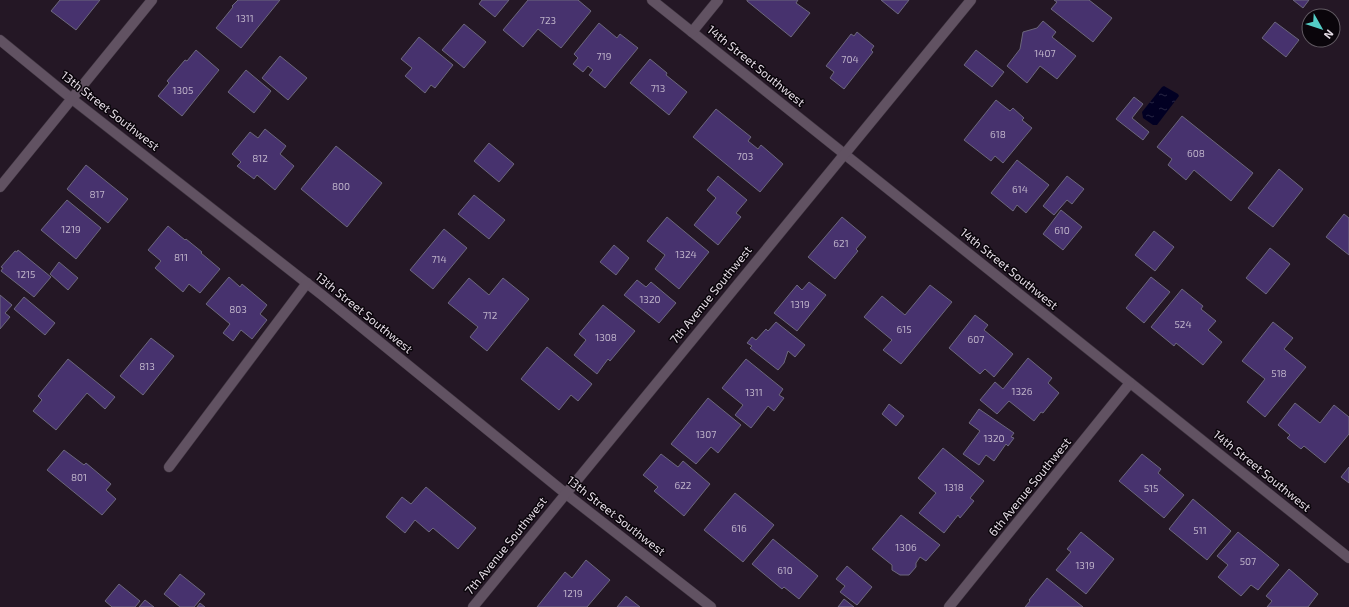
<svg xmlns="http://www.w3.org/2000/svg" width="1349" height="607" font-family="'Exo 2',sans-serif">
  <defs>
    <pattern id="water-ripples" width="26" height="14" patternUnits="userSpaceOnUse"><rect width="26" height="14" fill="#020023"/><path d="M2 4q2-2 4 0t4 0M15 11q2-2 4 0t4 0" fill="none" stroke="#272543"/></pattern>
  </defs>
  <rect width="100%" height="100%" fill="#241725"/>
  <!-- water -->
  <polygon fill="url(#water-ripples)" points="1164,86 1178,94 1179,96 1157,125 1153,125 1143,118 1142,112 1162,87"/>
  <!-- building -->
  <g fill="#47326e" stroke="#6c677c">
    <polygon points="60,0 100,0 76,30 51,11"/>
    <polygon points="238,0 280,0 241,48 216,28 233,7 232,6"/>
    <polygon points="482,0 509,0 495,17 479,4"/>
    <polygon points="528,0 578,0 591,11 561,48 538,29 523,47 503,30"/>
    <polygon points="747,0 798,0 796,3 810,13 791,37 747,1"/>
    <polygon points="881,0 909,0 898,14"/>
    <polygon points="1054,0 1089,0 1112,18 1093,42 1051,9 1057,2"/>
    <polygon points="1293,0 1309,0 1303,8"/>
    <polygon points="1043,21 1056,32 1052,37 1076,56 1057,79 1040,66 1027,83 1007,66 1020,49 1023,32 1037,28"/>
    <polygon points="1275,22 1299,40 1286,57 1262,38"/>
    <polygon points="599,23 617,38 620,34 638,48 605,88 589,75 593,70 588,66 583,72 573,64 578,58 574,54"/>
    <polygon points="464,24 486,42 464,68 442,50"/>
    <polygon points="857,32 874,46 871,50 873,52 844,89 830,78 834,72 826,66 851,34 854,36"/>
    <polygon points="419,37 453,65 435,88 431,85 425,93 405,76 412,68 401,59"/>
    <polygon points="196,50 219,70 182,116 158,96 169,83 167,81 185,60 187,61"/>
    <polygon points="976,50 1004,72 992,87 964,65"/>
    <polygon points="280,56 307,78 288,100 262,78"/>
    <polygon points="650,59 667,73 666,75 687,92 669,115 630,83"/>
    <polygon points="246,70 271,91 254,113 228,92"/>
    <polygon points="1134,97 1143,104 1132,118 1149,132 1143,140 1116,119"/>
    <polygon points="996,100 1010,111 1013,108 1024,118 1022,120 1032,128 1003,163 995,156 991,161 964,140"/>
    <polygon points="716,109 751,137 748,141 758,149 761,145 783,164 760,192 693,137"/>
    <polygon points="1182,116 1253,173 1231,201 1194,170 1186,180 1168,165 1172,159 1157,147"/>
    <polygon points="265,129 286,146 280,154 294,166 275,190 257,175 254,179 237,166 241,162 232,154 250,132 258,138"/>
    <polygon points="489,143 514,164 499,182 474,161"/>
    <polygon points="336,146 382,183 347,227 301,189"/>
    <polygon points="1017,160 1049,185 1026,213 1017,205 1013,211 991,193"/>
    <polygon points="86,165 128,199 108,223 67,189"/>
    <polygon points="1279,169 1303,189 1273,227 1248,208"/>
    <polygon points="718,176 747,200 736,213 741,217 718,245 694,225 716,198 707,190"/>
    <polygon points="1067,176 1084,189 1072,204 1067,200 1054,215 1043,206"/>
    <polygon points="474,195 505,220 489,239 458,214"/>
    <polygon points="67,200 101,228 76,259 41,230"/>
    <polygon points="1061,210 1082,227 1063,250 1043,234"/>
    <polygon points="1344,214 1349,218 1349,255 1326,237"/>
    <polygon points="667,217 709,252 679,289 655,269 665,255 647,241"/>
    <polygon points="842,217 866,237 856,249 858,251 835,279 808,257"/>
    <polygon points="168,226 185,240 186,239 202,252 201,253 220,269 200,293 189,284 183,292 155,268 161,261 148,250"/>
    <polygon points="444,229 467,248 433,289 410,270"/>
    <polygon points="1154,231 1174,247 1155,271 1135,255"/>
    <polygon points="614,245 629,258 616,275 600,262"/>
    <polygon points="1270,248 1290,264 1266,294 1246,278"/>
    <polygon points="18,250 51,277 34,297 1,271 3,268 1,267 15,251 17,252"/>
    <polygon points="59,262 78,278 68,290 50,274"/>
    <polygon points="229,277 240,287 242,284 267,305 260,314 267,320 252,339 241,330 233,341 223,333 230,324 206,304"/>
    <polygon points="1151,277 1170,292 1144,323 1126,308"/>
    <polygon points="469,278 489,295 503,278 529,299 487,351 470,337 478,327 448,303"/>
    <polygon points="637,280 646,287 651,282 676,303 659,323 624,295"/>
    <polygon points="809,282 826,295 797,331 774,313 797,285 802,290"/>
    <polygon points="930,285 952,302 901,364 883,350 892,340 864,317 882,296 905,315"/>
    <polygon points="1182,289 1203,306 1201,309 1216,321 1208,330 1222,342 1203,365 1176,343 1174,346 1151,327"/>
    <polygon points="0,295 12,305 5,313 10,317 0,329"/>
    <polygon points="24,297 55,323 45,335 14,309"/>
    <polygon points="603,305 635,331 610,361 608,359 597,374 574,355 586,340 579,334"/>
    <polygon points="975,315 988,325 984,330 1013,354 994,377 985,369 980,374 949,348"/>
    <polygon points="776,322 805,345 795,357 788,351 784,363 778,370 750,348 752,346 747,343 752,337 756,340 766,329 768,331"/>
    <polygon points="1273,322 1293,338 1284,349 1306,367 1265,417 1247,402 1265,379 1242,361"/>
    <polygon points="151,338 174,356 143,395 120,376"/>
    <polygon points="547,347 592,384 578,401 571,395 559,410 521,379"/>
    <polygon points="1028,358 1052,378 1048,383 1059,393 1043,413 1041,412 1034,421 1009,401 997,414 980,400 995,382 1003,389"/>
    <polygon points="68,359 115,397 105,409 87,393 56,430 33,411 42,400 38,396"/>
    <polygon points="746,359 783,389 779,395 784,398 774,411 768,406 751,428 735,415 743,405 722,388"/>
    <polygon points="708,398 741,425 718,453 711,447 696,464 671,444"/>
    <polygon points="1295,403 1320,423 1334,405 1349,417 1349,434 1325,463 1304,446 1301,449 1287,438 1290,435 1278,425"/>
    <polygon points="889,404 904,416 896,426 882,414"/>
    <polygon points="979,409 1014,433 1011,437 1014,438 1008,446 1006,444 994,461 986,455 979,465 963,454 980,431 969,423"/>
    <polygon points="943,448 984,481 970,498 974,501 960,518 958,515 944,533 919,513 936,493 918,478"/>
    <polygon points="64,450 84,465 86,463 111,484 106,490 116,499 102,515 47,470"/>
    <polygon points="661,454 678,467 683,461 710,484 684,516 654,491 658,487 643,475"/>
    <polygon points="1142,454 1161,469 1158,473 1184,495 1164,518 1119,481"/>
    <polygon points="1349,467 1349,483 1341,477"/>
    <polygon points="426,487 476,528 458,549 433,528 429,532 415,520 405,533 386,517 402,497 411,504"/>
    <polygon points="735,493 774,525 743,562 704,530"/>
    <polygon points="1193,499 1231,531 1207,560 1169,529"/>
    <polygon points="901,515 940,545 926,561 920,557 916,563 916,567 909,575 900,575 892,570 892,565 872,549"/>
    <polygon points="1081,532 1114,559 1086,594 1056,570 1071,552 1067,549"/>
    <polygon points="1238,532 1279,565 1258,590 1251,585 1241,596 1218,577 1228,565 1217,556"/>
    <polygon points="773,539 818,576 799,599 784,587 782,589 752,564"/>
    <polygon points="586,560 610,580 587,607 537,607 565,572 572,578"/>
    <polygon points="847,566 872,587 857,605 840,592 845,586 836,579"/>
    <polygon points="1289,569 1318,594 1308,607 1267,607 1272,601 1266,596"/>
    <polygon points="180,574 205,594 194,607 180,607 164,594"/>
    <polygon points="1047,578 1083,607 1025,607 1030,601 1029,600"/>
    <polygon points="119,584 140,601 135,607 112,607 105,601"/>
    <polygon points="626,596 640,607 617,607"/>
    <polygon points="844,599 854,607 838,607"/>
    <polygon points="145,600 154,607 139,607"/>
    <polygon points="200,603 205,607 197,607"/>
  </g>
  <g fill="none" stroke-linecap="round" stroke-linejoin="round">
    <!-- minor casing -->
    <g stroke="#3d333e" stroke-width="11">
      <g id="minor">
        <polyline points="652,0 1349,558"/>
        <polyline points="692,32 718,0"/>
        <polyline points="0,40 72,99 322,295 565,493 711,607"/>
        <polyline points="0,187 152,0"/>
        <polyline points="169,467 307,283"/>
        <polyline points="473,607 971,0"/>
        <polyline points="949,607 1130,383"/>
      </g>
    </g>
    <!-- minor -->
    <use href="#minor" stroke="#615262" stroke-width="10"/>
  </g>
  <g text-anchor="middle" stroke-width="3" stroke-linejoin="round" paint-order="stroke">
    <!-- number labels -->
    <g font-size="10" fill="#beb2c9">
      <text x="245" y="22">1311</text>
      <text x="548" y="24">723</text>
      <text x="1045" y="57">1407</text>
      <text x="604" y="60">719</text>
      <text x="850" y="63">704</text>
      <text x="658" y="92">713</text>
      <text x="183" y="94">1305</text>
      <text x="998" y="138">618</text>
      <text x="1196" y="157">608</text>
      <text x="745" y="160">703</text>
      <text x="260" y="162">812</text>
      <text x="341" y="190">800</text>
      <text x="1020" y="193">614</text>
      <text x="97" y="198">817</text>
      <text x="71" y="233">1219</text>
      <text x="1062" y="234">610</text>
      <text x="841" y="247">621</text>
      <text x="686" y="258">1324</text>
      <text x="181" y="261">811</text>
      <text x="439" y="263">714</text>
      <text x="26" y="278">1215</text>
      <text x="650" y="303">1320</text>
      <text x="800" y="308">1319</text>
      <text x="238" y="313">803</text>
      <text x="490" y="319">712</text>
      <text x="1183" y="328">524</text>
      <text x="904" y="333">615</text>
      <text x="606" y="341">1308</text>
      <text x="976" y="343">607</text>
      <text x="147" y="370">813</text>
      <text x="1279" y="377">518</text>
      <text x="1022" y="395">1326</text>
      <text x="754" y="396">1311</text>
      <text x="706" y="438">1307</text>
      <text x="994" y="442">1320</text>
      <text x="79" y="481">801</text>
      <text x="683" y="489">622</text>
      <text x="954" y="491">1318</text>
      <text x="1151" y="492">515</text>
      <text x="739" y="532">616</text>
      <text x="1200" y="534">511</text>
      <text x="906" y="551">1306</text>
      <text x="1248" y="565">507</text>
      <text x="1085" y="569">1319</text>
      <text x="785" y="574">610</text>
      <text x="573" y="597">1219</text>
    </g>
    <!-- street labels -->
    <g font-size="12" fill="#e6dde7" stroke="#0a050b">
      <text transform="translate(756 66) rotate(39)" y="4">14th Street Southwest</text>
      <text transform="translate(110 111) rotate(38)" y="4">13th Street Southwest</text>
      <text transform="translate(1009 269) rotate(39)" y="4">14th Street Southwest</text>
      <text transform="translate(711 295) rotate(-51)" y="4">7th Avenue Southwest</text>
      <text transform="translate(364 313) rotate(39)" y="4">13th Street Southwest</text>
      <text transform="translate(1262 471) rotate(39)" y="4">14th Street Southwest</text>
      <text transform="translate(1030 487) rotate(-51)" y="4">6th Avenue Southwest</text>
      <text transform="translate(616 516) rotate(38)" y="4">13th Street Southwest</text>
      <text transform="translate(506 546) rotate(-51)" y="4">7th Avenue Southwest</text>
    </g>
  </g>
  <!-- north arrow -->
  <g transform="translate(1321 28) rotate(129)"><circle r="19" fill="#0a050b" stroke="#625b63"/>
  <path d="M0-3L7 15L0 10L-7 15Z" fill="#54cdc6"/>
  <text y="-6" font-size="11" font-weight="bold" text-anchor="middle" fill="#e6dde7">N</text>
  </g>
</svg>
